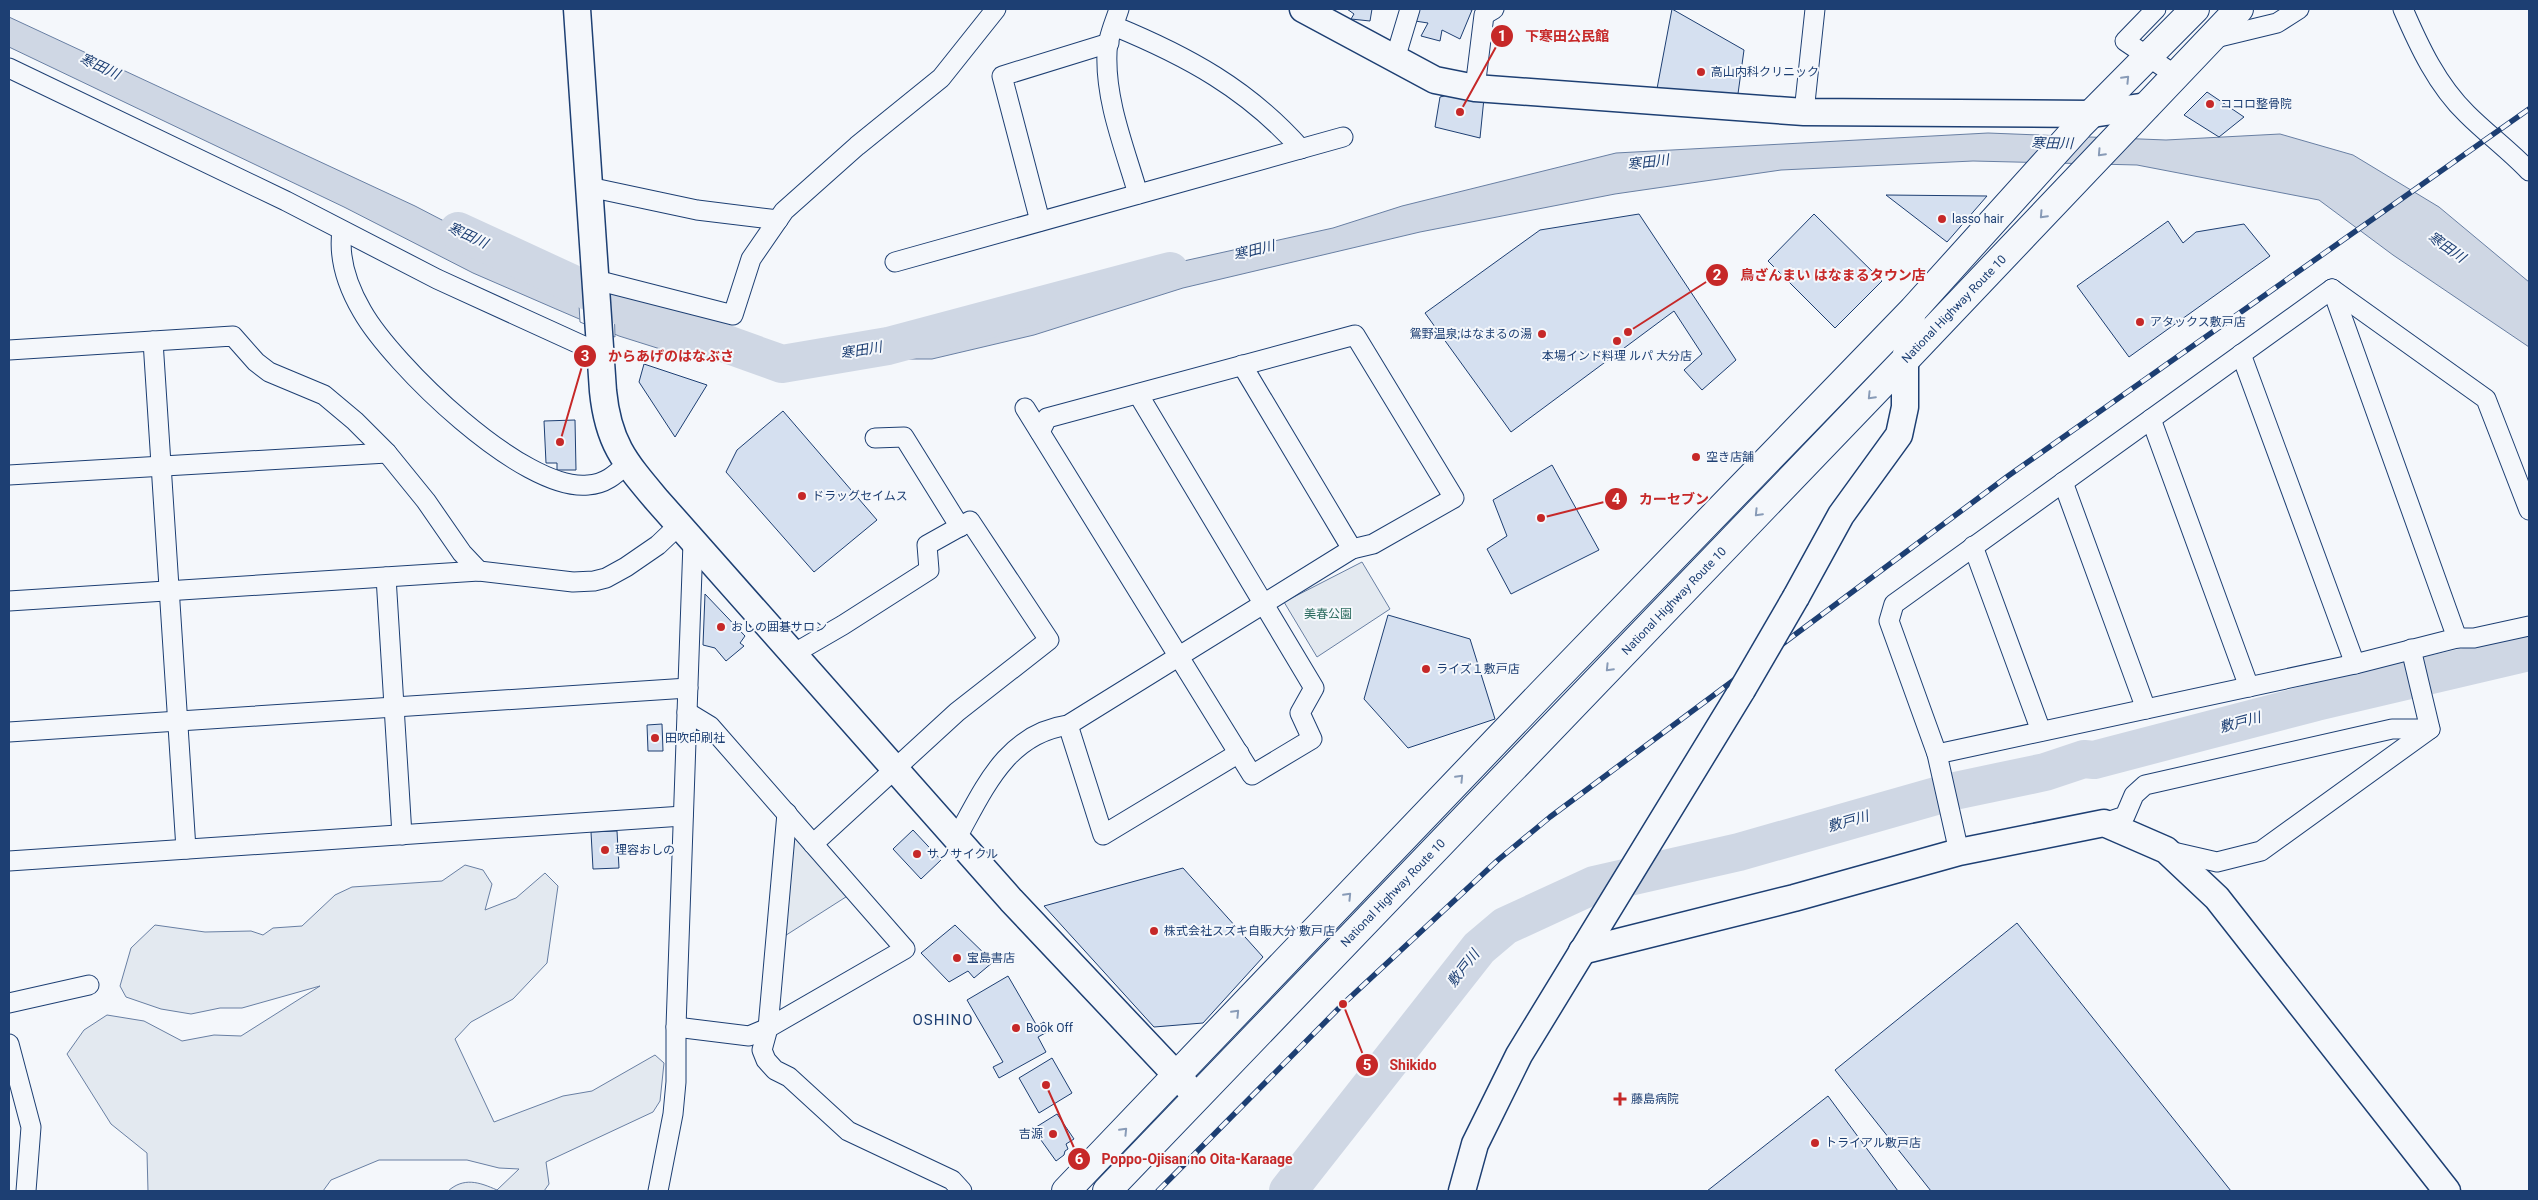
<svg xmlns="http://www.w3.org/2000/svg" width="2538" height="1200" font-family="Roboto,'Noto Sans JP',sans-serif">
  <rect width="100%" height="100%" fill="#f4f7fb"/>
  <!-- green -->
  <g fill="#e3e9f0" stroke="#687fa3">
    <polygon points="1362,562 1390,609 1317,657 1284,602"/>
    <polygon points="790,837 797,837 849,895 780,939"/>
    <path d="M465,865l18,5 9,14 -7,26 31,-12 29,-25 13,13 -11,77 -34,36 -42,23 -16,17 39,83 69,-26 29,-5 63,-36 9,8 -4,38 -7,11 -107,50 3,22 -5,7h-96c16,-14 31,-9 49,-1l22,-21 -20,-1 -32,-8h-88l-48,20 -8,11h-175l-1,-38 -36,-29 -44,-70 17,-24 23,-15 37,6 38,20 32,-6 27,1 79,-50 -78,22h-22l-29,6 -30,-5 -35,-12 -6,-11 11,-38 24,-23 50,7 46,-1 12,4 10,-7 29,-2 33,-31 17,-8 90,-6z"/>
  </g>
  <!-- water -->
  <polygon fill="#cfd7e4" stroke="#687fa3" points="9,17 415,206 575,289 652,322 658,331 684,343 755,360 928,347 976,337 1068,314 1139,273 1170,264 1333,228 1402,206 1616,153 1988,133 2166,140 2280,134 2353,155 2439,207 2529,282 2529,347 2393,255 2319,200 2137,165 1973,161 1781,170 1615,194 1420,232 1183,288 1034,335 932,359 847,359 767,371 754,370 716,358 673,353 619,336 556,309 473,273 344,207 9,47"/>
  <!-- pier -->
  <polygon fill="#f4f7fb" stroke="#687fa3" points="578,287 614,303 615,337 580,322"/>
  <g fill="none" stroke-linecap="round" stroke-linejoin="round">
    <!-- river -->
    <g stroke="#cfd7e4" stroke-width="38">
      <polyline points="458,231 623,307 782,364 888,346 1170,271"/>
      <polyline points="1288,1191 1479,948 1505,926 1594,885 1739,852 1950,792 2045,772 2084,759 2094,760 2316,702 2529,652"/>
    </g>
  </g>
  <!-- building -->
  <g fill="#d5e0f0" stroke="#1d3f73">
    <polygon points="1347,9 1372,9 1370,21 1351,19 1354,14"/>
    <polygon points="1420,9 1467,9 1472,10 1460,39 1442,30 1440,41 1421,36 1428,23 1415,21"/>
    <polygon points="1672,9 1744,50 1737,101 1656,94"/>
    <polygon points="1475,88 1484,98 1480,138 1435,127 1440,97"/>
    <polygon points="2207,92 2244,117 2219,137 2184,115"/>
    <polygon points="1886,195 1987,196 1947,242"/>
    <polygon points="1639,214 1736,360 1702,390 1684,370 1702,354 1674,311 1511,432 1425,313 1540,230"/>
    <polygon points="1814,214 1882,281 1835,328 1768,261"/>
    <polygon points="2168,221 2183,243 2196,232 2244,224 2270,256 2129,357 2077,286"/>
    <polygon points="644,364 707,385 675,437 639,382"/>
    <polygon points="783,411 877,520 814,572 726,472 737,450"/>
    <polygon points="575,420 576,470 557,470 557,463 546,463 544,421"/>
    <polygon points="1552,465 1599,550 1511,594 1487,549 1507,536 1493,500"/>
    <polygon points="705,594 745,636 740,643 744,646 726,661 715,648 703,645"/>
    <polygon points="1388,615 1470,639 1495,719 1408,748 1364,699"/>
    <polygon points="662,724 663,751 648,751 647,725"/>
    <polygon points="913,830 941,860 921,879 893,849"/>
    <polygon points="617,831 619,868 593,869 591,832"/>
    <polygon points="1183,868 1263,957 1203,1023 1154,1027 1044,906"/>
    <polygon points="2017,923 2231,1191 1931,1191 1835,1070"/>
    <polygon points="955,925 993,962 974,978 968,971 949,982 921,953"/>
    <polygon points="1008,976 1037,1026 1044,1022 1049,1031 1038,1037 1046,1052 999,1078 993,1067 1003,1062 967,1000"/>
    <polygon points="1052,1058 1072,1093 1039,1113 1019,1078"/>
    <polygon points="1828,1096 1898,1191 1707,1191"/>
    <polygon points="1057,1114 1074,1139 1066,1144 1068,1149 1065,1151 1064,1155 1056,1161 1033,1129"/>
  </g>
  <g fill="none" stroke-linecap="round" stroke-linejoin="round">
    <!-- street casing -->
    <g stroke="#1d3f73" stroke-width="21">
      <g id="street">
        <path d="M1119,9c-4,13 -12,30 -12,44 -2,48 18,96 31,141"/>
        <polyline points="2156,9 2125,41 2175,75"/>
        <path d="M2403,9c16,37 34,76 64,105 20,20 42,36 62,57"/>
        <path d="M1114,26c73,30 134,63 187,123"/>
        <polyline points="2211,39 2277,23 2299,9"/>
        <polyline points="1395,59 1410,9"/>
        <polyline points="9,68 286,201 437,279 599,353"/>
        <polyline points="1475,88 1484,15 1494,9"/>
        <polyline points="1804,112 1815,9"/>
        <polyline points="589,187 697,210 778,220"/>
        <polyline points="1040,221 1002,76 1109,43"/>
        <path d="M342,231c-4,29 6,56 20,80 30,53 161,181 226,174 17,-1 27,-10 39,-21"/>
        <polyline points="895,262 1343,137"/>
        <polyline points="596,280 733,315 751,259 784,211 857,146 941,78 996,9"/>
        <polyline points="2332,289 2457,638"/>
        <polyline points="2332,289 2486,399 2529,510"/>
        <polyline points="153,341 186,849"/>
        <polyline points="9,350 233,336 256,362 269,372 324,395 355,421 387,453 426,501 462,553 479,571"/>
        <polyline points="2241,354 2355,664"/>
        <polyline points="1242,365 1352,549"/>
        <polyline points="1025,408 1252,775 1312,739 1300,713 1314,688 1138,394"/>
        <polyline points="2151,419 2249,687"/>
        <polyline points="875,438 904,437 960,527"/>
        <polyline points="9,475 387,453"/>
        <polyline points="2063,482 2146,709"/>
        <polyline points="1973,546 2041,731"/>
        <polyline points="386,577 402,835"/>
        <polyline points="9,601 479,571 573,582 594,581 606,578 626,567 658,545 679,525"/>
        <polyline points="793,654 843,625 929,570 927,545 970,521 1049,640 957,712 813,844"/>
        <polyline points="1068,725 1103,835 1239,753"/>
        <polyline points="9,732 688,688"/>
        <polyline points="1937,754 2355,664 2457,638 2474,638 2529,626"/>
        <polyline points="787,813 768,1028 762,1050 766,1060 775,1070 789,1077 848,1131 952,1180 962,1191"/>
        <polyline points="2104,823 2125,816 2134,795 2145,785 2392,729 2430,729"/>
        <path d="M956,839c28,-50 50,-105 112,-114l284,-176 21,-5 81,-46 -99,-163 -308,83 -7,14"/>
        <polyline points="2169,851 2217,862 2261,851 2430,729 2411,649"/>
        <polyline points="1959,852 1937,754 1889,621 1894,604 2332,289"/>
        <polyline points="9,861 683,816"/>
        <polyline points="9,1003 89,985"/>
        <polyline points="676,1027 749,1036 768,1028 905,949 710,726 687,712"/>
        <polyline points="9,1044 31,1127 26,1191"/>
        <polyline points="658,1191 673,1114 676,1082 676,1027 693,542"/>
      </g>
    </g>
    <!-- secondary casing -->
    <g stroke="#1d3f73" stroke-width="29">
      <g id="secondary">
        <path d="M577,9l26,382c5,51 21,70 53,108l355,401 186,197"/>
        <polyline points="1303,9 1435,80 1475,88 1804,112 2092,114 2147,106"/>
        <polyline points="1796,597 1841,515 1899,435 1905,407 1905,360 1913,310"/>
        <polyline points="1582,951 1794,898 1959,852 2104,823 2166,850 2217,898 2447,1191"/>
        <polyline points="1462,1191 1475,1144 1519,1055 1742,690"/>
      </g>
    </g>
    <!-- highway casing -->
    <g stroke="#1d3f73" stroke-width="30">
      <g id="highway">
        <polyline points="1066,1191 1543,692 1913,310 2079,126 2195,9"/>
        <polyline points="1107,1191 1905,360 2239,9"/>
      </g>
    </g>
    <!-- street -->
    <use href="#street" stroke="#f4f7fb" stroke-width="19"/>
    <!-- secondary -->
    <use href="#secondary" stroke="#f4f7fb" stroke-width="26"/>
    <!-- highway -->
    <use href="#highway" stroke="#f4f7fb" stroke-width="28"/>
    <!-- rail casing -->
    <g stroke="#1d3f73" stroke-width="5.5">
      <polyline id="rail" points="1158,1191 1343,1004 1498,860 1550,817 2008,476 2529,109"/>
    </g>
    <!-- rail -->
    <use href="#rail" stroke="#f4f7fb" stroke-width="4" stroke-dasharray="11" stroke-linecap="butt"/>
    <!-- secondary-bridge casing -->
    <g stroke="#1d3f73" stroke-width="29" stroke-linecap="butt">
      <polyline id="secondary-bridge" points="1742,690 1796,597"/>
    </g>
    <!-- secondary-bridge -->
    <use href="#secondary-bridge" stroke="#f4f7fb" stroke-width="26"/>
  </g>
  <!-- one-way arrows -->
  <defs><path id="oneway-chevron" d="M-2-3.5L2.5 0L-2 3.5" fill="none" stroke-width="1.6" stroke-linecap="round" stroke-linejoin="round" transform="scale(1.25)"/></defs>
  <g stroke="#889bb7">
    <use href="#oneway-chevron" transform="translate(2126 79) rotate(-46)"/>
    <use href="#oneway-chevron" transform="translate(2101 153) rotate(133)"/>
    <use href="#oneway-chevron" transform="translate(2043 215) rotate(133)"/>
    <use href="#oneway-chevron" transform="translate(1871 396) rotate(134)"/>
    <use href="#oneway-chevron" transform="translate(1758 513) rotate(134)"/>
    <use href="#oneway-chevron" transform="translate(1609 668) rotate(134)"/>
    <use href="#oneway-chevron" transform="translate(1460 778) rotate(-46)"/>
    <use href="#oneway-chevron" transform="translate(1348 896) rotate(-46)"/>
    <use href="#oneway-chevron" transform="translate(1236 1013) rotate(-46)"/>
    <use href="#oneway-chevron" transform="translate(1124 1131) rotate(-46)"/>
  </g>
  <!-- markers -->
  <g fill="#c62828" stroke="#f4f7fb" stroke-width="2">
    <circle cx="1701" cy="72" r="5"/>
    <circle cx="2210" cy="104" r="5"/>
    <circle cx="1942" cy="219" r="5"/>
    <circle cx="2140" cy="322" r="5"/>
    <circle cx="1542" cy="334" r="5"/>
    <circle cx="1617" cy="341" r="5"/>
    <circle cx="1696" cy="457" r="5"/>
    <circle cx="802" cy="496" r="5"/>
    <circle cx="721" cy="627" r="5"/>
    <circle cx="1426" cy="669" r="5"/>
    <circle cx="655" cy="738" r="5"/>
    <circle cx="605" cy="850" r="5"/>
    <circle cx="917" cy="854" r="5"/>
    <circle cx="1154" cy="931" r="5"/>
    <circle cx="957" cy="958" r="5"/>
    <circle cx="1016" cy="1028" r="5"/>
    <path d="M1617.5 1091.5h5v5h5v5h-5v5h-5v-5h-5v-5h5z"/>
    <circle cx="1053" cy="1134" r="5"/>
    <circle cx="1815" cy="1143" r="5"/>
  </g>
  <g text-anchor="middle" stroke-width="4" stroke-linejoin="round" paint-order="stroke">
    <!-- poi labels -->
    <g font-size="12" fill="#1d3f73" stroke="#f4f7fb" text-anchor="start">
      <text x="1711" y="76">高山内科クリニック</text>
      <text x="2220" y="108">ココロ整骨院</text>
      <text x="1952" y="223">lasso hair</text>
      <text x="2150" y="326">アタックス敷戸店</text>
      <text x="1532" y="338" text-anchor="end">鴛野温泉;はなまるの湯</text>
      <text x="1617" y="360" text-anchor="middle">本場インド料理 ルパ 大分店</text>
      <text x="1706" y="461">空き店舗</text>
      <text x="812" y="500">ドラッグセイムス</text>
      <text x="731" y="631">おしの囲碁サロン</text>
      <text x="1436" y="673">ライズ１敷戸店</text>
      <text x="665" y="742">田吹印刷社</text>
      <text x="615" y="854">理容おしの</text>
      <text x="927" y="858">サノサイクル</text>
      <text x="1164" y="935">株式会社スズキ自販大分 敷戸店</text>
      <text x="967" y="962">宝島書店</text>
      <text x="1026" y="1032">Book Off</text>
      <text x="1631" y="1103">藤島病院</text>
      <text x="1043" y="1138" text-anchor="end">吉源</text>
      <text x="1825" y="1147">トライアル敷戸店</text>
    </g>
    <!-- street labels -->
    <g font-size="12" fill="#1d3f73" stroke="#f4f7fb">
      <text transform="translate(1954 309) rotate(-46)" y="4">National Highway Route 10</text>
      <text transform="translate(1674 601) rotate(-46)" y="4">National Highway Route 10</text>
      <text transform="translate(1393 893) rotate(-46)" y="4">National Highway Route 10</text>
    </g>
    <!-- park labels -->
    <g font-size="12" fill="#2c6c60" stroke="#f4f7fb">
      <text x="1328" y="618">美春公園</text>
    </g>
    <!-- water labels -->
    <g font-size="14" font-style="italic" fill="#1d3f73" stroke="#f4f7fb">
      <text transform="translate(100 66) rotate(25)" y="5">寒田川</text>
      <text transform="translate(2052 143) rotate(1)" y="5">寒田川</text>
      <text transform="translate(1648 162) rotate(-7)" y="5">寒田川</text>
      <text transform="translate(468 235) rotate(25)" y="5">寒田川</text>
      <text transform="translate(2447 247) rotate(35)" y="5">寒田川</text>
      <text transform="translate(1254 250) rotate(-14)" y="5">寒田川</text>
      <text transform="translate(861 350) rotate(-10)" y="5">寒田川</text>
      <text transform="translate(2240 722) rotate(-15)" y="5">敷戸川</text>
      <text transform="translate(1848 821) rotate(-16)" y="5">敷戸川</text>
      <text transform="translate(1463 968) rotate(-52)" y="5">敷戸川</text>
    </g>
    <!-- quarter labels -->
    <g font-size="15" letter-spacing="1" fill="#1d3f73" stroke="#f4f7fb">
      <text x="943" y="1025">OSHINO</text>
    </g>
  </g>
  <!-- callouts -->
  <path fill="none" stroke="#c62828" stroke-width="2" d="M1460 112L1502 36M1628 332L1717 275M560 442L585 356M1541 518L1616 499M1343 1004L1367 1065M1046 1085L1079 1159"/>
  <g fill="#c62828" stroke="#f4f7fb" stroke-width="2">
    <circle cx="1460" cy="112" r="5"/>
    <circle cx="1628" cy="332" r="5"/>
    <circle cx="560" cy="442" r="5"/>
    <circle cx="1541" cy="518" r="5"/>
    <circle cx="1343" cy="1004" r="5"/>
    <circle cx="1046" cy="1085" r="5"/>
    <circle cx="1502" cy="36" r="12"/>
    <circle cx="1717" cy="275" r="12"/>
    <circle cx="585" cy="356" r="12"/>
    <circle cx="1616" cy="499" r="12"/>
    <circle cx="1367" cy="1065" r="12"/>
    <circle cx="1079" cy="1159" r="12"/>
  </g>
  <g font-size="15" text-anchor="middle" font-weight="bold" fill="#fff">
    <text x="1502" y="41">1</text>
    <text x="1717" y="280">2</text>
    <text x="585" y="361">3</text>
    <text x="1616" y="504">4</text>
    <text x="1367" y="1070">5</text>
    <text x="1079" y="1164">6</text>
  </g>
  <g font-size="14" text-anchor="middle" font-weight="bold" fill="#c62828" stroke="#f4f7fb" stroke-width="4" stroke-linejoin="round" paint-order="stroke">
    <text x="1567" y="41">下寒田公民館</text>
    <text x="1833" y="280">鳥ざんまい はなまるタウン店</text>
    <text x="671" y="361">からあげのはなぶさ</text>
    <text x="1674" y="504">カーセブン</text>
    <text x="1413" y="1070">Shikido</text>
    <text x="1197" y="1164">Poppo-Ojisan no Oita-Karaage</text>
  </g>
  <!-- border -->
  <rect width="2538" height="1200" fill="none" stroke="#1d3f73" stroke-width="20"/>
</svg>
